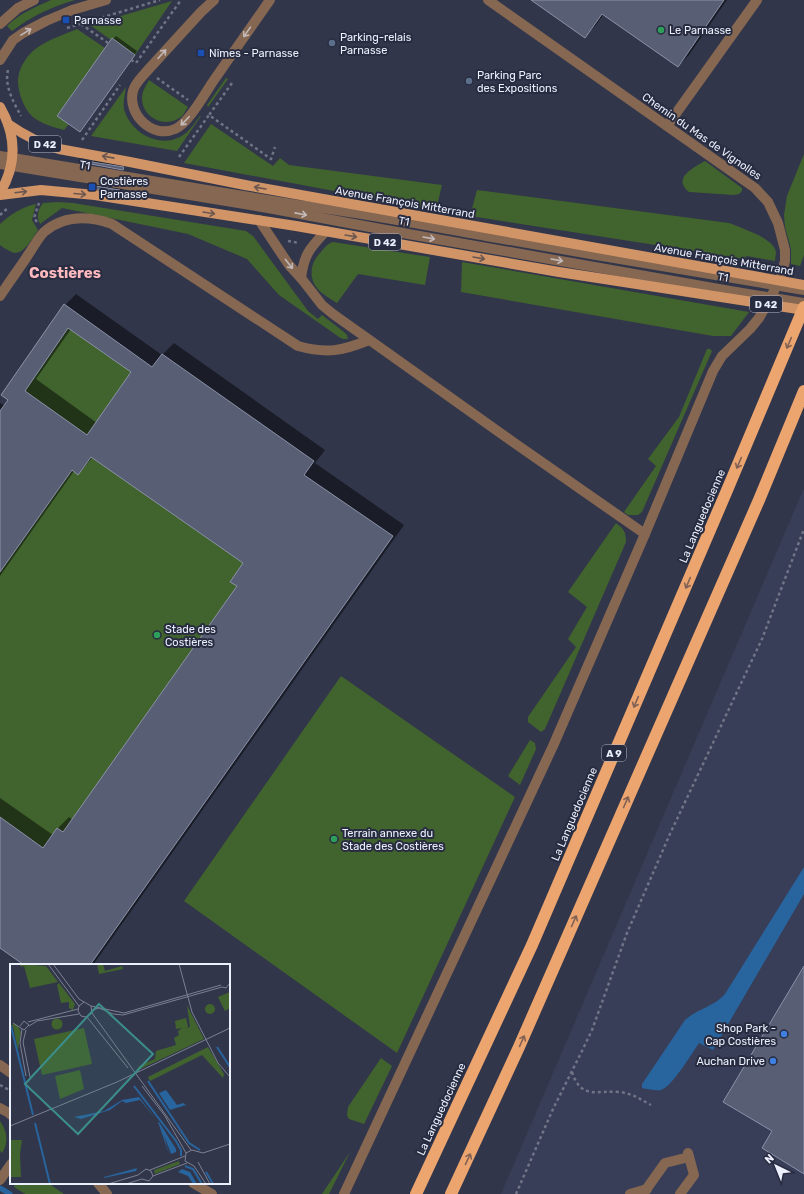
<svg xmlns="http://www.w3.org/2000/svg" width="804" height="1194" font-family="Rubik,sans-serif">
  <rect width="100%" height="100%" fill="#32364a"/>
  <!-- built -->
  <polygon fill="#383e58" points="804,488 804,1194 501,1194"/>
  <!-- green -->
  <g fill="#41632d">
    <path d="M51,0h24c-24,7 -43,16 -63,31l-5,-5c12,-12 28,-19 44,-26z"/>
    <polygon points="172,1 135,55 112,39 111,40 90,25"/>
    <path d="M77,29l28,19 -36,76 -5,6c-11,-3 -22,-6 -31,-13 -9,-8 -15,-24 -15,-36 0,-11 7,-23 15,-30 11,-10 30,-16 44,-22z"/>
    <polygon points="226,78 228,79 208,107 207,105"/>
    <path d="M149,80l39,27c-2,2 -3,5 -5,8 -15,15 -41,4 -41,-17 0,-7 4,-12 7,-18z"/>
    <path d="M126,87c-1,7 -3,15 -2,22 7,26 40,42 62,24 5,-4 10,-12 14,-17h1l-24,35 -86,-15z"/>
    <polygon points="211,124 273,166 280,158 289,165 442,185 436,210 184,163"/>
    <polygon points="804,154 804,255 800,266 791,264 791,249 785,227 784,215 787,196"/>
    <path d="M705,161l37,27v3l-3,3 -5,1 -45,-3c-17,-14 4,-24 16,-31z"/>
    <path d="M477,190l252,33c12,5 41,14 46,26 2,4 0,8 0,12l-29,-5 -1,3 -275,-43z"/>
    <path d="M58,202l15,1 173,28 7,5 55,75 10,8 4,-4 22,17 3,3 1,4h-5l-4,-2 -60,-42 -32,-36 -59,-25 -126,-26 -22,16c-4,-7 -2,-15 3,-21z"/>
    <path d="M36,204l-4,16 6,10c-5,7 -13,23 -23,23 -5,-1 -11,-5 -15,-8v-21c11,-10 22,-17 36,-20z"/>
    <path d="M333,242l97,15 -5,28 -67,-11 -21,29c-14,-9 -28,-16 -25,-35 1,-6 4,-10 7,-14 4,-4 8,-11 14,-12z"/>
    <polygon points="462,262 749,312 731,336 713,336 461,292"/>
    <polygon points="64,304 148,373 162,354 314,461 300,481 312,489 316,483 393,536 326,631 129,898 135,902 90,965 24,965 0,948 0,411 14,404 1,395"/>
    <polygon points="707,349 710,349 712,351 642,512 638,515 628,515 624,512 656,466 648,459 679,417"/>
    <path d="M616,523c8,6 10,9 10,19l-81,187 -4,3 -13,-10v-5l48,-70 -8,-8 19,-32 -19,-15z"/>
    <polygon points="341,676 515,797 397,1053 184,901"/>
    <polygon points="530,740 535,743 536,749 520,785 508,776"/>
    <polygon points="381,1058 392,1066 364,1124 349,1119 347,1115 348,1107"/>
    <path d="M0,1121c7,10 9,21 2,32l-2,-2z"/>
    <polygon points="350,1152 329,1194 322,1194"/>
    <polygon points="16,1183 48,1183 64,1194 25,1194 14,1187"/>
  </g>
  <!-- water -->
  <path fill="#28649d" d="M804,867v27l-91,156 -14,-7c-7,10 -27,44 -38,47 -5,1 -13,-1 -19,-2v-4l43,-64c12,-11 30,-14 40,-26z"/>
  <!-- shadow -->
  <g fill="#0007" fill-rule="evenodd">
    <polygon points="533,0 727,0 689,55 678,66 604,14 596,25 585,36"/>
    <polygon points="116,36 137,51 80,131 113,39"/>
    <polygon points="95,160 126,166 123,169 93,163"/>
    <polygon points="92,183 122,189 119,191 90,186"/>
    <path d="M76,294l86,61 12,-12 151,107 -10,13 89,62 -311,440h-68l-25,-18v-149l53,37 5,-7 11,-11 4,3 165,-234 7,-23 -152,-106 -15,17 -4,-3 -74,105v-173l39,20 -37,-29 63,-89zM71,329l61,43 -35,51 -61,-44z"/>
  </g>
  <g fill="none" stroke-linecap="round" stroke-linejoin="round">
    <!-- stream -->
    <polyline stroke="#28649d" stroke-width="5" points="0,1188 10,1194"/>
  </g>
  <!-- building -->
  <g fill="#585e74" stroke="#8b91a9" fill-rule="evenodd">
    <polygon points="531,0 724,0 678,67 602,14 585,38"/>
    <polygon points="112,38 135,55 80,132 57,116"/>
    <polygon points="92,162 124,167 123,170 91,164"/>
    <polygon points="89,185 120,190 119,192 88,188"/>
    <path d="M64,304l88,63 10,-13 152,107 -10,14 89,61 -303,429h-66l-24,-17v-131l43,31 14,-20 6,4 174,-246 -7,-4 13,-19 -152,-106 -13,18 -6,-5 -72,102v-161l8,-11 -7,-5zM68,328l63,44 -44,63 -62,-44z"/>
    <polygon points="804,966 804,1174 762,1148 772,1131 723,1102"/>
  </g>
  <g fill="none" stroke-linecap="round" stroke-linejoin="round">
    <!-- path -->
    <g stroke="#707486" stroke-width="2.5" stroke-dasharray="3 3" stroke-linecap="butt">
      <polyline points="81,24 108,43"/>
      <polyline points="67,28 160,0"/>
      <polyline points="131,60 136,63 181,0"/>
      <path d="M8,70c-4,16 6,33 13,46"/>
      <polyline points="157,78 188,100"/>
      <polyline points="232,83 209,115 271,159 275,147"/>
      <polyline points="82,140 120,85"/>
      <polyline points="179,157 209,115"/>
      <polyline points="0,215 9,207"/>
      <polyline points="37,222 34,218 39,203"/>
      <polyline points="288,241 299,243"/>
      <path d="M572,1072c9,28 25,18 47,20 12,1 21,7 32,13"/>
      <polyline points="0,1085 11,1091"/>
      <polyline points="516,1194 553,1109 581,1053 592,1030 627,933 669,836 762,639 804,529"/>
    </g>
    <!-- minor -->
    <g stroke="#856752" stroke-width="10">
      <path d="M214,0l-13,12 -54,59c-5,6 -12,12 -14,20 -6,23 19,48 42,38 14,-6 30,-36 39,-49 19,-27 37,-53 56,-80"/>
      <polyline points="0,24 18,8 34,0"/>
      <polyline points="0,60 13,40 23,33 46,21 72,10 106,0"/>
      <polyline points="667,126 757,0"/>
      <path d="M0,156l298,49c63,7 125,20 188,31 106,18 212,37 318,54"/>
      <polyline points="0,164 268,208 386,230 730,291 804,303"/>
      <path d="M259,220l30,45 12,13c3,-24 9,-30 25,-47"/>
      <polyline points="301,278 322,305 333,314 513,442 645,534"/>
      <path d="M0,296c9,-14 19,-27 28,-41 5,-7 10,-17 16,-23 20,-17 45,-16 68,-8l186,122c29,8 44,5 71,-6"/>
      <polyline points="0,1065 11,1073"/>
      <polyline points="0,1108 9,1113 11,1115"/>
      <polyline points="0,1180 11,1164"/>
      <polyline points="98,1183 107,1194"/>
      <polyline points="193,1183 212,1194"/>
      <polyline points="344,1194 553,746 645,534 713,371 722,356 750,329 759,318 774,291 781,276 785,261 785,250 778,223 768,202 755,188 488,0"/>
      <polyline points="630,1194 647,1189"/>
      <polyline points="643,1194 665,1163 689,1157"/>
      <polyline points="680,1194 694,1175 688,1153"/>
    </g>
    <!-- major -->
    <g stroke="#d09467" stroke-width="10">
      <path d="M0,107c17,29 17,57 0,86"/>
      <path d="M8,124c16,11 32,20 51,25l71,13 115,23 559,100"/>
      <polyline points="0,195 41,190 95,195 296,226 559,272 804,310"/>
    </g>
    <!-- highway -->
    <g stroke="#eda56f" stroke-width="12">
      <polyline points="416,1194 532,945 728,488 804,307"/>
      <polyline points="451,1194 519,1047 759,500 804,391"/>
    </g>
  </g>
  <!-- one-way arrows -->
  <defs><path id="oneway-shaft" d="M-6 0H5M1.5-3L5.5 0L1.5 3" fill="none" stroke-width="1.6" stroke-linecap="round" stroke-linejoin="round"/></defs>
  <g stroke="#c3b9b9">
    <use href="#oneway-shaft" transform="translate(26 32) rotate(-31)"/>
    <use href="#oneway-shaft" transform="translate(247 32) rotate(125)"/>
    <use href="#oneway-shaft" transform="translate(162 54) rotate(-48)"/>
    <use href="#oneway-shaft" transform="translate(185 121) rotate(134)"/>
    <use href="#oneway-shaft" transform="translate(301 214) rotate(11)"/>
    <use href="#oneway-shaft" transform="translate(429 238) rotate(10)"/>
    <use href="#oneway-shaft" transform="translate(557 260) rotate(10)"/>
    <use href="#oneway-shaft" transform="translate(289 264) rotate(52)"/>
  </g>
  <g stroke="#6b5650">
    <use href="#oneway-shaft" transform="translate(108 157) rotate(-169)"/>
    <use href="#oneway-shaft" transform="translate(260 188) rotate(-170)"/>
    <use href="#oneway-shaft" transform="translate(21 192) rotate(-7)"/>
    <use href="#oneway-shaft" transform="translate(80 194) rotate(5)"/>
    <use href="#oneway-shaft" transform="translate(209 213) rotate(9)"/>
    <use href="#oneway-shaft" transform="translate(351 236) rotate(10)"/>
    <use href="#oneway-shaft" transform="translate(479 258) rotate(10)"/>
  </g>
  <g stroke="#816255">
    <use href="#oneway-shaft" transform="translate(789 343) rotate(113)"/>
    <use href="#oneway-shaft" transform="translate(739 463) rotate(113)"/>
    <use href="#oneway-shaft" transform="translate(688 583) rotate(113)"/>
    <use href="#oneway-shaft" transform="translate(636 702) rotate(113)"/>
    <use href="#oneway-shaft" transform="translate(626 802) rotate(-66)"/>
    <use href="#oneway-shaft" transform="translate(574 921) rotate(-66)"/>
    <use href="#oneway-shaft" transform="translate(522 1041) rotate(-66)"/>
    <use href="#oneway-shaft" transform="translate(468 1159) rotate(-65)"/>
  </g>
  <!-- markers -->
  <g fill="#1a4fb4" stroke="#282c40" stroke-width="1.5">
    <rect x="62" y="16" width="8" height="8" rx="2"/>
    <rect x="197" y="49" width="8" height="8" rx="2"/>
    <rect x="88" y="183" width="8" height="8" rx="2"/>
  </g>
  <g fill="#2e9e5b" stroke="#282c40" stroke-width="1.5">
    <circle cx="661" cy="30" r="4"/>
    <circle cx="157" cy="635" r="4"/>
    <circle cx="334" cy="839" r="4"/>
  </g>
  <g fill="#5c6f8a" stroke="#282c40" stroke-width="1.5">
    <circle cx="332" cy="43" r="4"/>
    <circle cx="469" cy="81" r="4"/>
  </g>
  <g fill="#3f7fe0" stroke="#282c40" stroke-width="1.5">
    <circle cx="784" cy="1034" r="4"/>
    <circle cx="773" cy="1061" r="4"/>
  </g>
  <g text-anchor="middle" stroke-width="4" stroke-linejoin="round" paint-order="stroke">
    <!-- shield labels -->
    <g fill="#282c40" stroke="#b1b5c4" stroke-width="1">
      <rect x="29" y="136" width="32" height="16" rx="3"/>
      <rect x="369" y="234" width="32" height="16" rx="3"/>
      <rect x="750" y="296" width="32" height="16" rx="3"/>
      <rect x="602" y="745" width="24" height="16" rx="3"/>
    </g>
    <g font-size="10" font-weight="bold" fill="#ecf0fd">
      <text x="45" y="148">D 42</text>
      <text x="385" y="246">D 42</text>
      <text x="766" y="308">D 42</text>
      <text x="614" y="757">A 9</text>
    </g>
    <!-- poi labels -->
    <g font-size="11" fill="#ecf0fd" stroke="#282c40" text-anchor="start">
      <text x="74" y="24">Parnasse</text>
      <text x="669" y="34">Le Parnasse</text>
      <text x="340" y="41">Parking-relais<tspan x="340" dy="13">Parnasse</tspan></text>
      <text x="209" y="57">Nîmes - Parnasse</text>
      <text x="477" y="79">Parking Parc<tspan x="477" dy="13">des Expositions</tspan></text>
      <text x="100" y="185">Costières<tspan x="100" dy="13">Parnasse</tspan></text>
      <text x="165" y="633">Stade des<tspan x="165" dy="13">Costières</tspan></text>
      <text x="342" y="837">Terrain annexe du<tspan x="342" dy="13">Stade des Costières</tspan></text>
      <text x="776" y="1032" text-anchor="end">Shop Park -<tspan x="776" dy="13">Cap Costières</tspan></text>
      <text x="765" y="1065" text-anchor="end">Auchan Drive</text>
    </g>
    <!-- street labels -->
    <g font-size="11" fill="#ecf0fd" stroke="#282c40">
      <text transform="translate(702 136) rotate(35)" y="4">Chemin du Mas de Vignolles</text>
      <text transform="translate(85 165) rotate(9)" y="4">T1</text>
      <text transform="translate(405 202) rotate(10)" y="4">Avenue François Mitterrand</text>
      <text transform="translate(404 221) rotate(10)" y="4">T1</text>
      <text transform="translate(724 259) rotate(10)" y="4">Avenue François Mitterrand</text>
      <text transform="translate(723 277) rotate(10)" y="4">T1</text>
      <text transform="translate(702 516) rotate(-67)" y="4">La Languedocienne</text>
      <text transform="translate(574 814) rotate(-67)" y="4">La Languedocienne</text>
      <text transform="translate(441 1109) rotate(-65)" y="4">La Languedocienne</text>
    </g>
    <!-- district labels -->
    <g font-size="15" font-weight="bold" fill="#ffbabf" stroke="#282c40">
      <text x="65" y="278">Costières</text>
    </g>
  </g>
  <!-- overview -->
  <g transform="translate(10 964)">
    <rect width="220" height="220" fill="#32364a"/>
    <path d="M10,0l26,2 12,16 -28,6 -6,-22 -3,1zM87,0h6l2,7 17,-5 1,3 -24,5zM49,19l16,21 -2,6 -4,-2v-6l-8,1 -4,-18zM220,28v16l-5,3 -7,-14zM195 45a5 5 0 1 1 10 0a5 5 0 1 1-10 0ZM177,41l17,34 -68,32 3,-5 16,-7 1,-8 20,-6 -2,-7 5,-3 -1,-4 4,-3 -6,1 -1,-8 11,-3 2,9 -4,1 6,-1zM41.5 60a5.5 5.5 0 1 1 11 0a5.5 5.5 0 1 1-11 0ZM4,60l4,2 3,6 -3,18 -5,-24h-3zM74,64l8,36 -50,11 -8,-36zM198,83l16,27 -1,4 -21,-23 -52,26 -2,-4zM70,106l4,19 -24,10 -5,-23zM0,176h12l-2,14 1,23h-11zM169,197l1,3 -25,10 -1,-4z" fill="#41632d"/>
    <path d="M156,126l11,15 6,-2 3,2 -16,5 -11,-17zM129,133l16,21 -15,-18 -14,3 -4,-2 -12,9 -29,9 -7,-2 30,-6 18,-11zM148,158h1l17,27v3l-5,2 -7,-19 5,19zM127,204l-1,3 -32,7v-1zM172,205l8,3 7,12h-4l-5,-8 -10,-4z" fill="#28649d"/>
    <path fill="none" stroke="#28649d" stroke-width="2" d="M1,62l22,89M207,83l13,20M138,117l41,62 11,7M124,122l42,55 5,9v6M25,159l15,61M175,202l8,3 9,15M196,208l7,12"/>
    <path fill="none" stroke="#7c8092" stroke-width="1" d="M38,0l31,42M43,0l26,35 12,7 1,7 -6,4 -5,-1 -3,-5 1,-5 5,-4M169,0l13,48 26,51 12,14M81,42l33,7 97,-28M83,46l6,-2 14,6 10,1 99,-28 4,1 4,-5M82,49l99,137M77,53l41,51M18,58l50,-13M3,59l11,7 5,-5 -5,-4 -4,5M19,62l8,-5 42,-7M12,65l-2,14 6,33M16,66l-3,12 7,35M132,122l23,30 21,37M0,162l107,-44 113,-54M188,198l12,22M140,206l35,-14M143,212l34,-13M132,215l7,2 4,-5M98,220l30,-9 8,-6 5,2 2,5M116,220l16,-5M196,220l-12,-18 -9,-5 1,-8 6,-3 11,3 27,-9"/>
    <path fill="#3b8e8b" fill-opacity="0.15" stroke="#3b8e8b" stroke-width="2" d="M89,40l54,50 -75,80 -53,-50z"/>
    <rect width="220" height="220" fill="none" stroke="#ecf0fd" stroke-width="2"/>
  </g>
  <!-- north arrow -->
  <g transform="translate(776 1166) rotate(317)" stroke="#282c40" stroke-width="3" paint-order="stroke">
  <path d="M0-3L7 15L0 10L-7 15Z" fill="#ecf0fd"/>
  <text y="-6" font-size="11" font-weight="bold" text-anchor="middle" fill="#ecf0fd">N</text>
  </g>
</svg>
